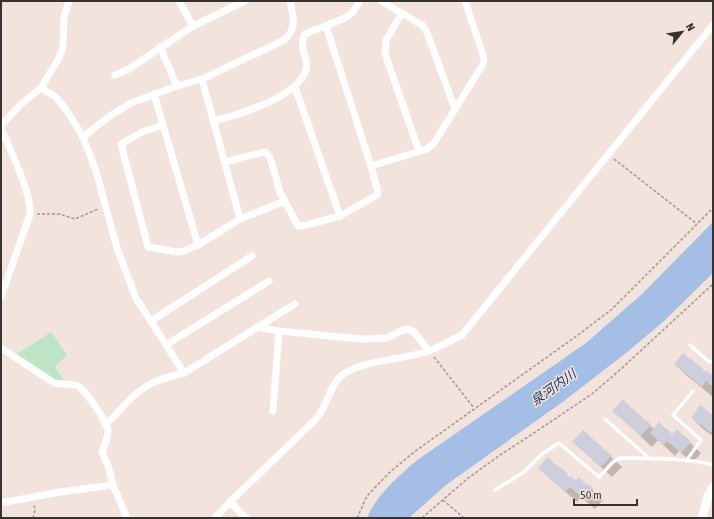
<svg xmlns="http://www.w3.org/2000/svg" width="714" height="519" font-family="'Asap Condensed','Noto Sans JP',sans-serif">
  <rect width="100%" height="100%" fill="#f2e3dd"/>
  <!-- green -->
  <polygon fill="#bde5c6" points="51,332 67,355 55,367 65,382 55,380 15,355"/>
  <!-- water -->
  <path fill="#a4bee5" d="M713,222v51l-50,49 -37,31 -62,48 -118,84 -37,33h-42c9,-23 31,-41 49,-57l170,-118 56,-49z"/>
  <!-- shadow -->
  <g fill="#0003">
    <polygon points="675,364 705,373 712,376 713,375 713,397 686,375"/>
    <polygon points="623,401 654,429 659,424 673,435 677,430 701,453 692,463 679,451 675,456 658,440 652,447 614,411"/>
    <polygon points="707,411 713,416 713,436 703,429 692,418"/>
    <polygon points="583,431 622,467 612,477 585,453"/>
    <polygon points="548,459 570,478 587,486 588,485 603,500 595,509 581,497 577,502 551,479"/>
  </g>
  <!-- building -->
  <g fill="#cecedc">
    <polygon points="683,353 691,360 691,359 703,369 703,370 705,372 706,370 712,375 713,373 713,387 706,381 702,387 674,364"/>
    <polygon points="623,399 630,406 629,407 631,409 632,408 642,417 641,418 644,420 645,419 651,425 641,436 612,411"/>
    <polygon points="700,405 708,411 707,412 713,415 713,434 691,418"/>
    <polygon points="659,422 664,427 663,428 666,430 667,429 672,434 677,429 683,435 682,436 684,438 685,436 691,442 681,453 667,441 663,445 650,433"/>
    <polygon points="583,430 590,436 589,438 591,439 592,438 603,448 602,449 604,451 605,450 612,455 601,467 572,442"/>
    <polygon points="548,457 554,463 553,464 555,465 556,464 568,474 567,475 569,477 570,476 576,480 579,477 587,485 588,484 593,488 584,499 570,487 565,492 538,468"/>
  </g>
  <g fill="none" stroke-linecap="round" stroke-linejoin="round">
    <!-- path -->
    <g stroke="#a29692" stroke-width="1.5" stroke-dasharray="3 2" stroke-linecap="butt">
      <polyline points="614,159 697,224"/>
      <polyline points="37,214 59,214 75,219 98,209"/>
      <polyline points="434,357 474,408"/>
      <polyline points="443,500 464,518"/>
      <polyline points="33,518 35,510 34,505"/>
      <polyline points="357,518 367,496 389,473 414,452 578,335 611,310 713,208"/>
      <polyline points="422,518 467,479 500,455 531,435 592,394 621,369 713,284"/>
    </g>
    <!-- service -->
    <g stroke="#fff" stroke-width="3.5">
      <polyline points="690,345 708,361 713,362"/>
      <polyline points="605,419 650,459"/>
      <polyline points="686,461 701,440 673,415 693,391"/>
      <path d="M495,490l29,-18 18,-18 17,-11 40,34 14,-15 7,-4c31,1 63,-1 93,7"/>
    </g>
    <!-- minor -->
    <g stroke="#fff" stroke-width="7">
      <polyline points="179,1 193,26"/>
      <polyline points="381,1 422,25 426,30 455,109"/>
      <polyline points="402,13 386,40 385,54 419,151"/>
      <polyline points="160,47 177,86"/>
      <polyline points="115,75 129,69 193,26 245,1"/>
      <polyline points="202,79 240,219"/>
      <polyline points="295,87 340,216"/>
      <polyline points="41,88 56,97 67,111 83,137 96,171 117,248 136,298 184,373 295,304"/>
      <polyline points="154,94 198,245"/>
      <path d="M214,121c26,-7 83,-23 92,-51 4,-12 -9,-21 -1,-36l40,-16 7,-5 8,-12"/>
      <polyline points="1,125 21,104 41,88 58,60 63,48 64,17 69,1"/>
      <polyline points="163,125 142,132 121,144 148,247 178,252 184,251 198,245 240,219 280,203 285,203"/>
      <path d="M1,129c9,19 31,66 29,85l-29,83"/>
      <path d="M83,137l24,-19 24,-15 46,-17 25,-7 82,-39c14,-11 9,-24 6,-39"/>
      <polyline points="225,162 265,152 270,157 280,192 298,226 307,225 340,216 377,195 378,192 371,166 326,26"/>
      <polyline points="371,166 427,149 434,143 482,66 484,61 483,55 465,1"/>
      <polyline points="151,321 252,256"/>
      <polyline points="257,327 279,331 361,339 387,338 403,330 408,329 414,332 429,351"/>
      <polyline points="166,345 269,281"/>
      <path d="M1,348l53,35c8,2 17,0 24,3 8,4 29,37 30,44 0,8 -3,15 -6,22l6,13 5,20 14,33"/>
      <polyline points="273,411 279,331"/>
      <path d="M105,424c9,-6 15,-14 22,-22 19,-19 32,-23 57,-29"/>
      <polyline points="1,502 6,502 60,492 113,485"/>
      <polyline points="230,502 246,518"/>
      <path d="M215,518l15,-16 86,-83c11,-13 13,-31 24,-42 16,-16 67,-18 89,-26 11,-4 22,-11 33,-16l251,-310"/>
    </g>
    <!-- tertiary -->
    <polyline stroke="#fff" stroke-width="9" points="702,518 708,496 713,487"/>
  </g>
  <g text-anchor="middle" stroke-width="3" stroke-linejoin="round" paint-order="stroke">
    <!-- water labels -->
    <g font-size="13" font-style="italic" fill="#143363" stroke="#f2e3dd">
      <text transform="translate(553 387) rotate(-36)" y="5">泉河内川</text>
    </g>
  </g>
  <!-- border -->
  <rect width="714" height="519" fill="none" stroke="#38322f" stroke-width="4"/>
  <!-- north arrow -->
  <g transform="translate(682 32) rotate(60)" stroke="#f2e3dd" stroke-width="3" paint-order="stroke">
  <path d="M0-3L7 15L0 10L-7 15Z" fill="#38322f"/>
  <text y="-6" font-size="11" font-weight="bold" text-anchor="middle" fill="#38322f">N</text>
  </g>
  <!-- scale -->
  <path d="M574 499v6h63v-6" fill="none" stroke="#38322f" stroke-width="2"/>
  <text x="580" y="499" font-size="12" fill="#38322f" stroke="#f2e3dd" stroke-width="3" paint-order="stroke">50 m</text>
</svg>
